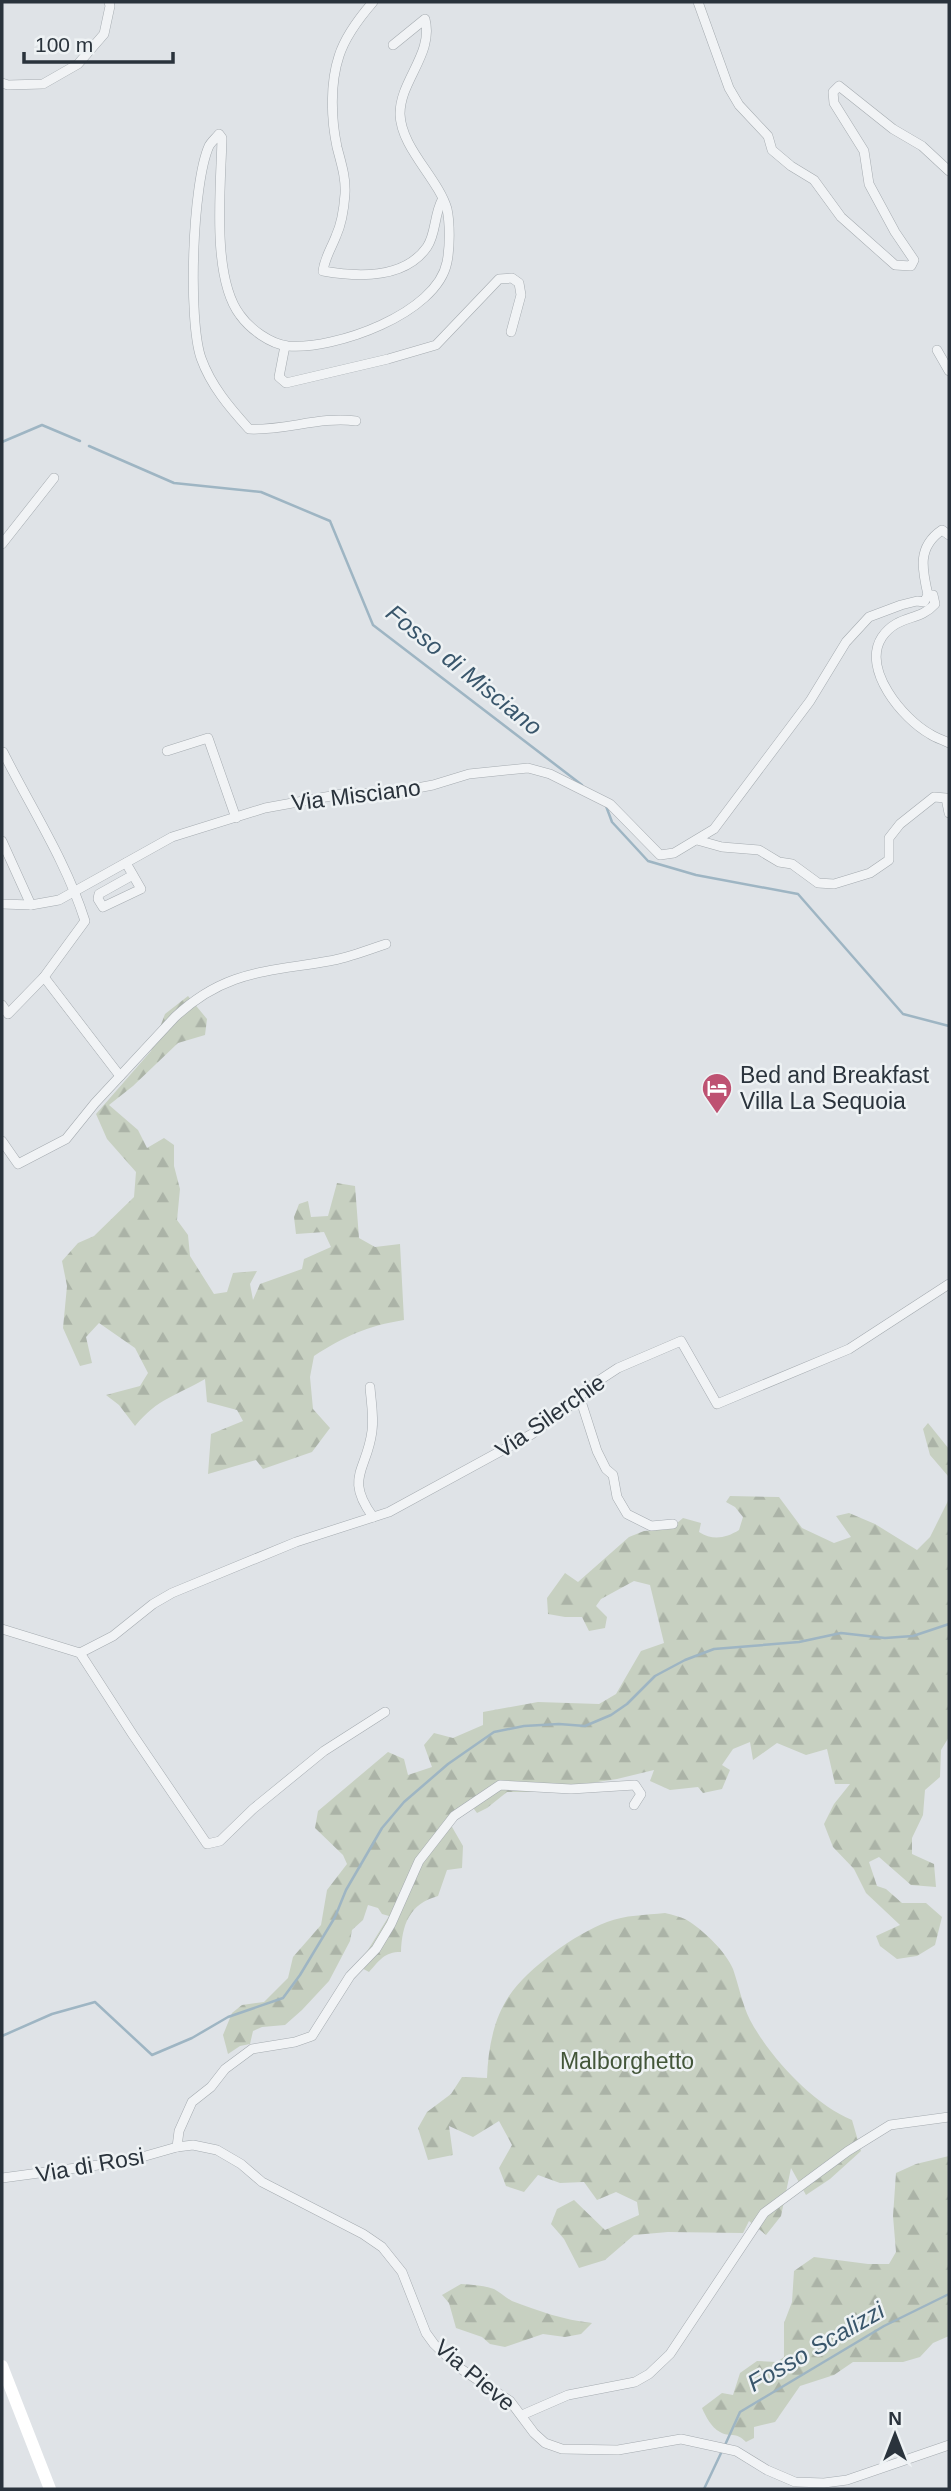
<svg xmlns="http://www.w3.org/2000/svg" width="951" height="2491" font-family="Helvetica,sans-serif">
  <defs>
    <pattern id="forest-firs" width="22" height="20" patternUnits="userSpaceOnUse" patternTransform="scale(1.75)"><rect width="22" height="20" fill="#c7d0c1"/><path d="M5 1l3.5 6h-7zM16 11l3.5 6h-7z" fill="#abb3a7"/></pattern>
  </defs>
  <rect width="100%" height="100%" fill="#dfe3e7"/>
  <!-- forest -->
  <g fill="url(#forest-firs)">
    <path d="M188,996l19,23 -2,16 -27,8 -45,43 -24,19 29,25 9,18 17,-10 10,7v21l6,23 -3,31 11,15 2,21 24,38 13,-2 6,-19 24,-2 -7,13 3,16 7,-16 42,-15 2,-10 27,-12 -7,-15 -28,2 -2,-17 5,-13 9,-3 3,16 17,-1 9,-33 18,3 4,52 16,9 25,-3 4,76c-37,6 -59,16 -90,36l-4,21 3,32 17,19 -18,24 -49,17 -7,-9 -48,14 3,-40 32,-13 -6,-11 -30,-8 -2,-23c-29,17 -47,19 -70,47l-16,-21 -13,-10 34,-9 8,-13 -13,-25 -36,-25 -13,14 6,26 -12,3 -17,-38 4,-42 -5,-25 16,-18 16,-7 40,-39 2,-25 -29,-33 -11,-25 55,-63 14,-37z"/>
    <path d="M928,1423l21,26v288l-8,13 -1,27 -15,13 -2,25 -11,23v16l22,10 2,23 -25,-2 -32,-28 -10,5 8,24 9,3 16,14h24l16,14 -7,28 -18,11 -20,3 -17,-13 -4,-10 24,-11 -34,-32 -12,-24 -21,-22 -9,-23 10,-20 16,-20h-15l-8,-35 -21,6 -29,-12 -24,17 -3,-18 -17,7 -11,16 8,5 -8,19 -19,4 -5,-6 -28,3 -20,-9 4,-11 -37,9 -83,13h-27l-20,16 -10,5 -9,-12 -20,19 15,26 -1,22 -15,2 -9,26c-29,8 -36,29 -37,56 -17,0 -21,8 -32,20l-11,-6 31,-50 -7,-2 -4,-6 -10,-3 -5,15 -11,10 -2,11 -21,40 -27,29 -17,15 -23,2 -9,4 -3,13 -10,2 -12,8 -5,-19 9,-22 10,-8 22,-3 24,-24 5,-21 28,-32 6,-35 20,-26 -4,-9 -28,-27 3,-17 70,-59 16,7 4,16 24,-8 -8,-22 10,-12 19,5 30,-13v-13l55,-10 61,2 17,-10 25,-43 23,-8 -14,-58 -16,-4 -33,18 -5,7 11,11 -2,11 -16,3 -7,-14h-17l-17,-3 -1,-16 18,-25 13,9 51,-45 15,-6 26,-2 13,-11 18,5 -2,9c14,9 27,6 40,-2l4,-13 -8,-10 -9,-5 4,-6 49,1 23,31 32,15 17,-6 -15,-21 13,-3 26,11 42,26 13,-13 19,-38 -1,-23 -18,-21 -7,-26z"/>
    <path d="M665,1913c8,2 18,4 25,9 15,10 36,30 43,47 6,17 9,35 17,51 20,37 63,84 102,100l9,31 -31,28 -24,16 -15,-27 -10,48 -15,19 -17,-14 -6,12 -75,-1 -34,3 -29,25 -26,8 -15,-29 -13,-15 6,-15 17,-9 31,30 34,-15 -2,-13 -21,-10 -19,8 -13,-18 -24,1 -22,-8 -14,17 -18,-6 -7,-18 13,-23 -13,-24 -26,16 -24,-11 4,29 -25,5 -10,-32 9,-16 24,-18 11,-17 25,1c1,-28 6,-58 22,-82 19,-28 66,-62 98,-74 18,-7 39,-7 58,-9z"/>
    <path d="M949,2156v180l-16,7 -13,14 -17,5h-50l-19,13 -34,11 -25,36 -21,5v11l-8,4c-10,-11 -16,-4 -26,-10 -9,-5 -14,-15 -18,-24l20,-15 11,2 7,-22 17,-12 20,1 7,-5v-34l8,-21 2,-31 20,-14 54,7h21l7,-12 -3,-36 3,-43 20,-9z"/>
    <path d="M461,2284c11,1 22,1 33,5 6,3 12,9 18,12 27,10 51,19 80,22l-11,11 -16,3 -22,-3 -38,13 -15,-3 -8,-7 -26,-9 -7,-25 -7,-8z"/>
  </g>
  <g fill="none" stroke-linecap="round" stroke-linejoin="round">
    <!-- stream -->
    <g stroke="#9eb5c3" stroke-width="2.5">
      <polyline points="2,442 42,425 80,441"/>
      <polyline points="89,446 174,483 261,492 330,521 373,625 582,785"/>
      <polyline points="606,806 612,822 648,861 696,875 798,894 903,1014 949,1026"/>
      <polyline points="2,2036 52,2014 95,2002 152,2055 192,2038 228,2017 283,1998 300,1975 335,1917 346,1890 382,1828 404,1802 448,1764 494,1732 524,1726 559,1724 585,1726 611,1715 627,1704 655,1676 685,1660 714,1649 799,1642 841,1633 885,1638 913,1636 949,1624"/>
      <polyline points="725,2445 740,2412 884,2326 949,2294"/>
      <polyline points="704,2489 722,2451"/>
    </g>
    <!-- street casing -->
    <g stroke="#a5abb0" stroke-width="10">
      <g id="street">
        <path d="M373,2c-13,15 -28,35 -34,54 -9,27 -8,63 -2,91 4,16 9,30 8,47 -1,14 -3,29 -9,42 -5,13 -11,21 -13,35 34,6 81,9 104,-24 9,-13 7,-32 15,-47"/>
        <polyline points="698,2 729,88 739,105 768,136 772,150 791,166 814,180 841,217 895,265 911,266 914,260 895,232 869,184 864,151 834,103 833,92 839,86 893,129 922,146 949,171"/>
        <polyline points="2,83 8,85 43,84 78,64 104,34 110,6 109,2"/>
        <polyline points="285,346 279,377 286,383 388,359 436,345 499,279 512,278 519,283 521,295 511,332"/>
        <polyline points="937,350 949,371"/>
        <path d="M356,421c-36,-5 -71,10 -107,8 -19,-21 -38,-43 -48,-71 -13,-38 -9,-174 8,-212 2,-4 7,-8 10,-12l3,4c-1,47 -11,139 18,177 10,14 30,29 48,31 46,4 149,-32 159,-84 3,-15 3,-39 0,-53 -9,-31 -46,-61 -47,-95 0,-34 34,-60 25,-95l-32,26"/>
        <polyline points="2,544 54,478"/>
        <path d="M928,595h5l2,9c-16,18 -37,10 -53,33 -21,32 21,82 48,97 6,4 13,6 19,9"/>
        <polyline points="167,751 208,738 236,818"/>
        <polyline points="697,840 722,847 759,850 779,862 792,864 818,883 834,884 870,873 889,860 889,838 900,824 934,797 946,798 949,813"/>
        <polyline points="2,841 31,905"/>
        <polyline points="126,863 141,889 103,907 98,899 99,894 133,875"/>
        <path d="M2,904l29,1 28,-5 113,-63 93,-29 77,-14 54,-2 37,-7 36,-11 59,-6 22,6 60,30 50,51 14,-2 40,-24 96,-128 36,-59 23,-25 32,-12 16,-4 7,1 4,-7c-6,-26 -11,-48 14,-65l7,5"/>
        <polyline points="44,977 120,1076"/>
        <path d="M2,1005l6,9 36,-37 41,-56c-19,-60 -54,-113 -82,-169"/>
        <path d="M2,1141l16,23 48,-25 29,-36 80,-86c50,-47 92,-45 154,-56 19,-3 38,-11 57,-17"/>
        <path d="M370,1387c1,14 4,30 2,44 -5,40 -28,46 1,86"/>
        <polyline points="580,1398 597,1451 606,1469 613,1475 617,1497 627,1514 651,1526 673,1524"/>
        <polyline points="2,1629 80,1653"/>
        <polyline points="80,1653 113,1636 153,1604 172,1593 296,1542 389,1512 532,1434 575,1402 589,1387 618,1368 681,1341 717,1404 849,1349 949,1284"/>
        <polyline points="80,1653 133,1735 207,1844 220,1841 253,1809 324,1751 385,1712"/>
        <polyline points="177,2147 179,2131 192,2102 211,2087 225,2069 252,2049 295,2042 312,2036 350,1976 376,1949 391,1924 419,1861 454,1816 500,1785 571,1789 635,1785 641,1794 634,1805"/>
        <polyline points="2,2178 128,2161 177,2147 193,2145 217,2150 241,2164 262,2182 363,2234 382,2247 402,2272 426,2333 434,2344 458,2367 510,2401 534,2433 545,2443 562,2449 618,2450 681,2439 736,2451 767,2470 795,2482 824,2483 847,2480 949,2445"/>
        <polyline points="522,2415 568,2395 635,2382 649,2374 670,2354 764,2213 848,2151 890,2125 949,2117"/>
      </g>
    </g>
    <!-- street -->
    <use href="#street" stroke="#f1f3f5" stroke-width="9"/>
    <!-- secondary -->
    <polyline stroke="#fff" stroke-width="12" points="2,2366 50,2489"/>
  </g>
  <!-- icons -->
  <defs>
    <g id="hotel-pin" transform="scale(1.575)"><path d="M0 17L-7.5 6A9.5 9.5 0 1 1 7.5 6Z" fill="#be5272" stroke="#eef2f4"/><path d="M-6-4.5h1.5V1H6V5H4.5V3h-9V5H-6ZM-4 0a1.8 1.8 0 1 1 3.6 0ZM.5 0V-2.5h3Q6-2.5 6 0Z" fill="#fff"/></g>
  </defs>
  <g fill-rule="evenodd">
    <use href="#hotel-pin" x="717" y="1088"/>
  </g>
  <g text-anchor="middle" stroke-width="5" stroke-linejoin="round" paint-order="stroke">
    <!-- street labels -->
    <g font-size="23" fill="#2a333c" stroke="#eef2f4">
      <text transform="translate(356 795) rotate(-7)" y="8">Via Misciano</text>
      <text transform="translate(550 1416) rotate(-35)" y="8">Via Silerchie</text>
      <text transform="translate(90 2165) rotate(-10)" y="8">Via di Rosi</text>
      <text transform="translate(475 2375) rotate(40)" y="8">Via Pieve</text>
    </g>
    <!-- poi labels -->
    <g font-size="23" fill="#2a333c" stroke="#eef2f4" text-anchor="start">
      <text x="740" y="1083">Bed and Breakfast<tspan x="740" dy="26">Villa La Sequoia</tspan></text>
    </g>
    <!-- park labels -->
    <g font-size="23" fill="#435639" stroke="#eef2f4">
      <text x="627" y="2069">Malborghetto</text>
    </g>
    <!-- water labels -->
    <g font-size="24" font-style="italic" fill="#39566b" stroke="#eef2f4">
      <text transform="translate(464 670) rotate(39)" y="8">Fosso di Misciano</text>
      <text transform="translate(816 2347) rotate(-30)" y="8">Fosso Scalizzi</text>
    </g>
  </g>
  <!-- border -->
  <rect width="951" height="2491" fill="none" stroke="#2a333c" stroke-width="7"/>
  <!-- north arrow -->
  <g transform="translate(895 2435)" stroke="#eef2f4" stroke-width="5" paint-order="stroke">
  <path d="M0-5L12 26L0 18L-12 26Z" fill="#2a333c"/>
  <text y="-10" font-size="19" font-weight="bold" text-anchor="middle" fill="#2a333c">N</text>
  </g>
  <!-- scale -->
  <path d="M24 52v10h149v-10" fill="none" stroke="#2a333c" stroke-width="3.5"/>
  <text x="35" y="52" font-size="21" fill="#2a333c" stroke="#eef2f4" stroke-width="5" paint-order="stroke">100 m</text>
</svg>
